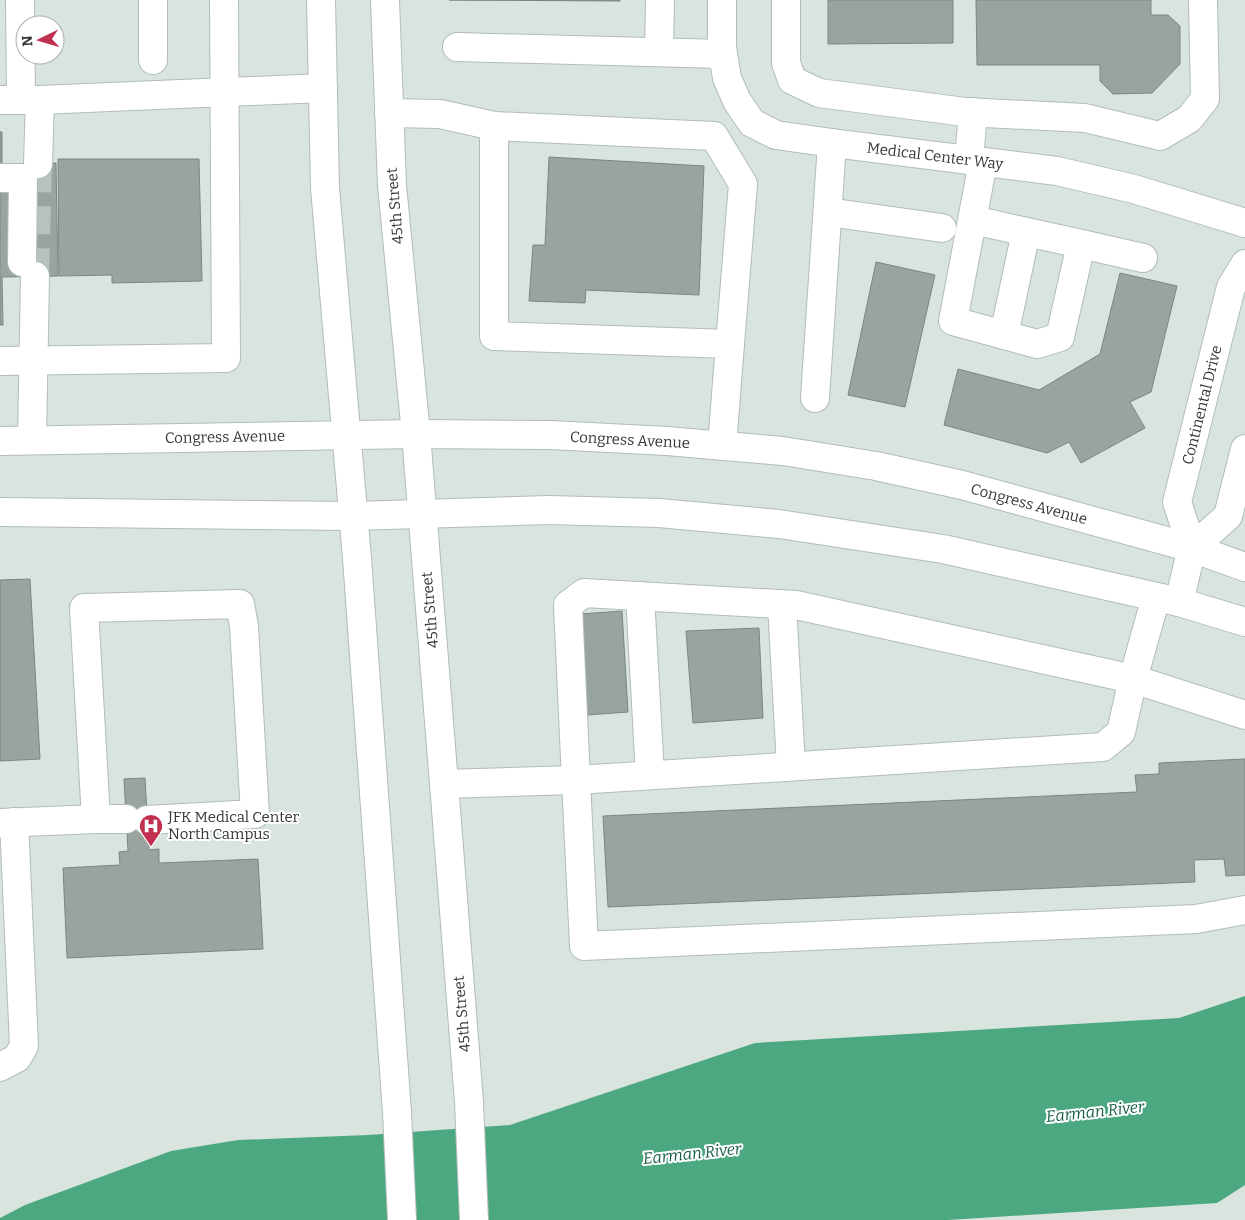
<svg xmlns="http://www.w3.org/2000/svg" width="1245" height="1220" font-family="Bitter,serif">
  <rect width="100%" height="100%" fill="#d8e4dd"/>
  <!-- water -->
  <polygon fill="#4ba881" points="1245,996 1245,1185 1217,1203 948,1220 0,1220 0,1218 25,1205 171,1151 238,1140 368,1135 510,1125 755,1043 1179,1018"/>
  <!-- building -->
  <g fill="#99a49e" stroke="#7b8680">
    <polygon points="449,0 620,0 620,1"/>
    <polygon points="828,0 953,0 953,43 828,44"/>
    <polygon points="976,0 1151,0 1151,15 1168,15 1180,26 1180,64 1152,93 1113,94 1100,81 1100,65 977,65"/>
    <polygon points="0,132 2,132 2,164 56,163 58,276 2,277 3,325 0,325"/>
    <polygon points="549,157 704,166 699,295 586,290 585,303 529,301 533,245 545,245"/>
    <polygon points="58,159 199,159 202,281 112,283 112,275 59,276"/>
    <polygon points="876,262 935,275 905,407 848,395"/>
    <polygon points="1120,273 1177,286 1151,392 1130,402 1145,428 1081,463 1069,442 1047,453 944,425 958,369 1039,390 1100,354"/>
    <polygon points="30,579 40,759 0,761 0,580"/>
    <polygon points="622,611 628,712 587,715 580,614"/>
    <polygon points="759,628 763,718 693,723 686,631"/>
    <polygon points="1245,759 1245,875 1226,876 1224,859 1194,860 1195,882 608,907 603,816 1137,792 1135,775 1159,774 1159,763"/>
    <polygon points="145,778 149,850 159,849 159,863 258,859 263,949 67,958 63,868 120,865 119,852 128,851 124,779"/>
  </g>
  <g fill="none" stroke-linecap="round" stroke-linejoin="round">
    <!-- minor-tunnel -->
    <polyline stroke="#b7c2bc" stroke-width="28" stroke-dasharray="28 14" stroke-linecap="butt" points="35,276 38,164"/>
    <!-- minor casing -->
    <g stroke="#b1bdb7" stroke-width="30">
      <g id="minor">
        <polyline points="20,0 21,100"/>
        <polyline points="153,0 153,60"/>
        <polyline points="722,0 722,48 727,78 737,101 752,123 776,135 832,143 1057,171 1134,189 1245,223"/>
        <polyline points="786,0 786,63 792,80 819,93 965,112 1085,118 1160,136 1189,119 1205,99 1203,0"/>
        <polyline points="457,47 723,54"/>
        <polyline points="659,52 660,0"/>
        <polyline points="0,100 40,100 323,88"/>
        <polyline points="389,113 440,114 494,126 714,136 743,184 730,344"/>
        <polyline points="494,126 494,336 730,344 722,446"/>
        <polyline points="969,160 973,112"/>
        <polyline points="38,164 40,100"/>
        <polyline points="0,178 23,178 22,262"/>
        <polyline points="828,212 942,228"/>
        <polyline points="973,220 1081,244 1060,337 1037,344 953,321 983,162"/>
        <polyline points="1081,244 1143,258"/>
        <polyline points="1004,335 1026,232"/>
        <polyline points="0,361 226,358 224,0"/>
        <polyline points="815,398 832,143"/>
        <polyline points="32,440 35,276"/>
        <polyline points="0,441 416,434 551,435 667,441 783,451 876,466 962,485 1192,548 1245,567"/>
        <polyline points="0,512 353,516 549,510 659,513 779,524 943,549 1179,602 1245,622"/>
        <polyline points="1192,548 1228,516 1245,449"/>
        <polygon points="584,593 796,605 1133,679 1121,732 1103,747 576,780 568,605"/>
        <polyline points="640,596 650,775"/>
        <polyline points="1156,597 1133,679 1245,715"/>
        <polyline points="1179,602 1192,548 1177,502 1231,287 1245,264"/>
        <polyline points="782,605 791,766"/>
        <polyline points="444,784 576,780 584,946 1196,919 1245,910"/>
        <polyline points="96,819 126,819"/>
        <polyline points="0,823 96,819 84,608 240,604 244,626 255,814 147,820"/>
        <polyline points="0,1067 17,1058 24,1046 14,822"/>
      </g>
    </g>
    <!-- major casing -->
    <g stroke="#b1bdb7" stroke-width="30">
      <g id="major">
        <polyline points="321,0 325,188 357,558 397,1112 402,1220"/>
        <polyline points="385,0 392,185 416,434 444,784 469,1102 474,1220"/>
      </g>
    </g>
    <!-- minor -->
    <use href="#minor" stroke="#fff" stroke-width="28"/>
    <!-- major -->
    <use href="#major" stroke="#fff" stroke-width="28"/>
  </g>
  <!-- icons -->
  <defs>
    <g id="hospital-pin" transform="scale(1.25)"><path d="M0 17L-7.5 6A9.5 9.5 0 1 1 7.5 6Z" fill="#c1304f" stroke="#fff"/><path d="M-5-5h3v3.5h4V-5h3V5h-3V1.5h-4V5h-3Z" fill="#fff"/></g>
  </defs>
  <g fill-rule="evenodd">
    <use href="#hospital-pin" x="151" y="826"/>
  </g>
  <g text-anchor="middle" stroke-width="4" stroke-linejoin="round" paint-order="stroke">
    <!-- street labels -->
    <g font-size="15" fill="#343936" stroke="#fff">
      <text transform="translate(935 156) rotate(7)" y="5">Medical Center Way</text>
      <text transform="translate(395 206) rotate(-95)" y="5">45th Street</text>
      <text transform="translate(1202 405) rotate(-76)" y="5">Continental Drive</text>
      <text transform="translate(225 437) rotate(-1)" y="5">Congress Avenue</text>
      <text transform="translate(630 440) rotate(3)" y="5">Congress Avenue</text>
      <text transform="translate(1029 504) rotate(15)" y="5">Congress Avenue</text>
      <text transform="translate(430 610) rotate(-95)" y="5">45th Street</text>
      <text transform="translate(462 1014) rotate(-95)" y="5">45th Street</text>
    </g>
    <!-- poi labels -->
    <g font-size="15" fill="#343936" stroke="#fff" text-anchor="start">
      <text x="168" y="822">JFK Medical Center<tspan x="168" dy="17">North Campus</tspan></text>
    </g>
    <!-- water labels -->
    <g font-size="16" font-style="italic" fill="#195f45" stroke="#fff">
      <text transform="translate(1095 1111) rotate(-6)" y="6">Earman River</text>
      <text transform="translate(692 1153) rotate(-6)" y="6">Earman River</text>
    </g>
  </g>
  <!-- north arrow -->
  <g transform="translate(40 40) rotate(265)"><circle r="24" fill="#ffffff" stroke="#aeb0af"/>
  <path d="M0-4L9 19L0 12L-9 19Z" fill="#c1304f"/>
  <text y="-8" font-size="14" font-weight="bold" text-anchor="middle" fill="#343936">N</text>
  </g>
</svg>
